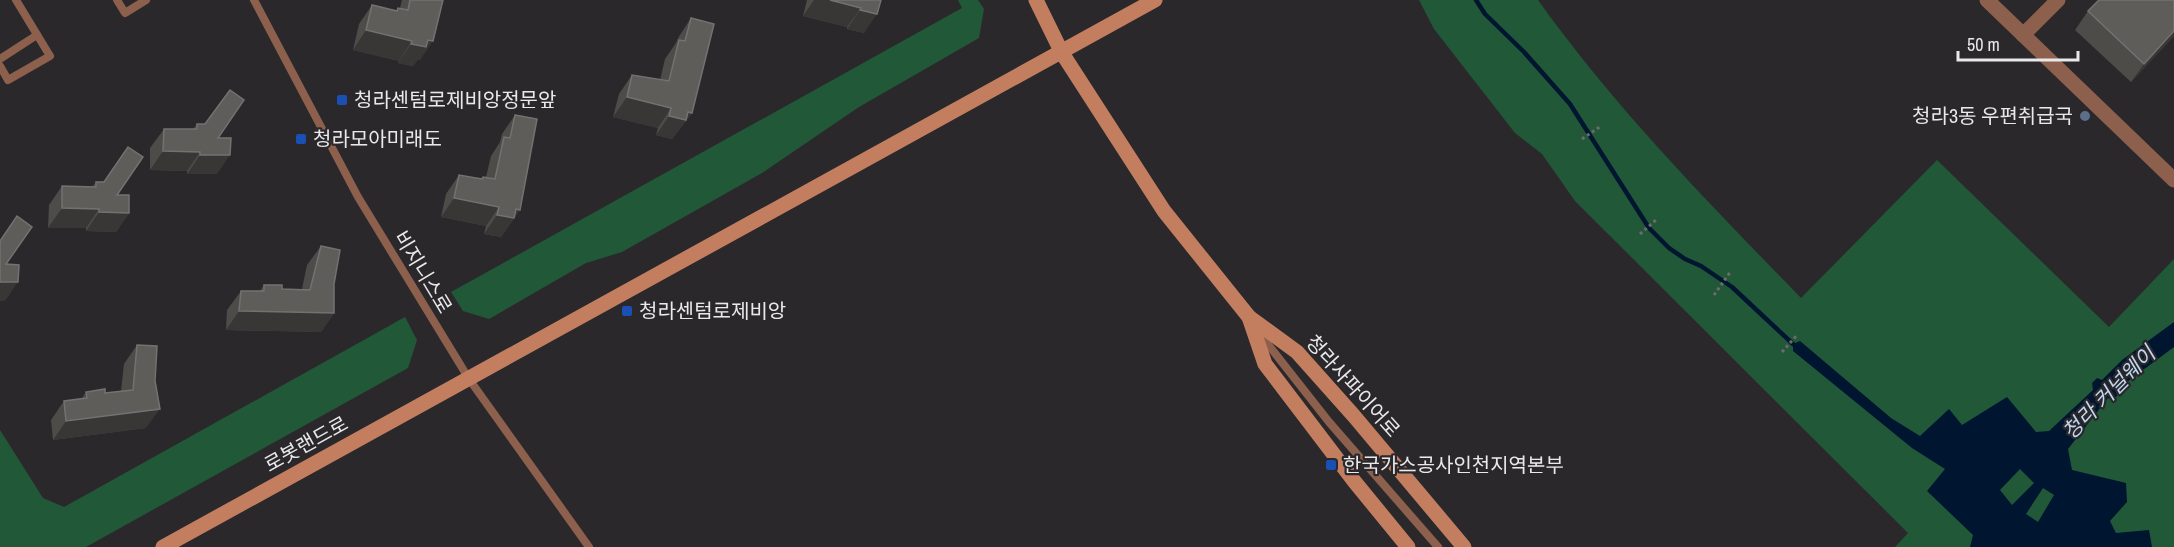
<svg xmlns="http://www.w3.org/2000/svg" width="2174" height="547" font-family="'Archivo Narrow','Noto Sans KR',sans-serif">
  <rect width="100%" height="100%" fill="#2b282b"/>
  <!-- green -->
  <g fill="#215838">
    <polygon points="958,0 978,0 984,9 979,38 859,107 762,173 622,252 586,263 489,319 463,311 451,292 962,8"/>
    <path d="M1419,0h119c77,108 171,203 263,298l136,-138 172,167 65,-68v288h-279l13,-14 -333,-332 -33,-47 -27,-21 -81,-104z"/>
    <polygon points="405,317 417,340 408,368 86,547 0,547 0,430 43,498 64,507"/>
  </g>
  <!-- water -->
  <path fill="#001530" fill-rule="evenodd" d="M2174,322v25l-58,43 1,6 -4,4 -5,-2 -40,51 4,21 54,13 1,19 -17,19 6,12 33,-3 3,17h-182l3,-12 -46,-44 18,-22 -33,-21 -119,-97v-7l7,-3 91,77 29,18 29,-27 13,16 45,-28 29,35 13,-1 44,-41 -1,-7 5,-5 5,2 20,-20zM2020,469l14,14 -22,22 -12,-15zM2043,488l11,7 -16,27 -12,-8z"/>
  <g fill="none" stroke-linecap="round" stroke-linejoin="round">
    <!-- stream -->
    <polyline stroke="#001530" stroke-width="4.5" points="1476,0 1485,14 1524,52 1570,104 1649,228 1669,248 1685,259 1701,266 1732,287 1793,344"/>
    <!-- path -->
    <g stroke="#6c6a6c" stroke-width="3" stroke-dasharray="3 3" stroke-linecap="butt">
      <polyline points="1582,139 1601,126"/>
      <polyline points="1640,234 1656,220"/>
      <polyline points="1714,295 1731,271"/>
      <polyline points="1782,352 1798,334"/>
    </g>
    <!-- service -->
    <g stroke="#8c604d" stroke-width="8">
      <polyline points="117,0 125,13 146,0"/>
      <polyline points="254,0 358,197 469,379 589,547"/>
      <polyline points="0,59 37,35"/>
      <polyline points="0,66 8,80 50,56 16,0"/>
      <polyline points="1259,333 1329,422 1438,547"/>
    </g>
    <!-- minor -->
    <g stroke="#8c604d" stroke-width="15">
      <polyline points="1987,0 2174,180"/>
      <polyline points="2023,35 2058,0"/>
    </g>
    <!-- secondary -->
    <g stroke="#c37e60" stroke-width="15">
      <polyline points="1036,0 1062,53 1164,211 1249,317 1265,364 1354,481 1408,547"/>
      <polyline points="1249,317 1297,352 1354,416 1464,547"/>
      <polyline points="163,547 1155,0"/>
    </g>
  </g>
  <!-- wall -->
  <g fill="#4e4c49">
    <polygon points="402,0 443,0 420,60 418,59 413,66 398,63 399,61 353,50 359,24 372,5 396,11 398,8 400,8"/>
    <polygon points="807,0 881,0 864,33 847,29 847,27 803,16"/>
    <polygon points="2088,11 2174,36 2131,82 2075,30"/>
    <polygon points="691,18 692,113 672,139 656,135 658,128 613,117 619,94 632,75 660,80 665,59 676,43 678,38"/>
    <polygon points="515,115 520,210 501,237 484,234 486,226 441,217 446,194 459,175 481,179 483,177 486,177 491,156 500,142 502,134"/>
    <polygon points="197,124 218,138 217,174 187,174 187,171 150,170 150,148 164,129 193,129"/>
    <polygon points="96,182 117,195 129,213 116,232 86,231 86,228 48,228 49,205 62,186 92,187"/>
    <polygon points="321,246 334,284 334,313 321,332 226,330 227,310 241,291 260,291 264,285 282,289 302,289 307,265"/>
    <polygon points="137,345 146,428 53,440 51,420 64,401 82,398 86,392 105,393 121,391 124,364"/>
  </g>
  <!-- shaded-wall -->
  <g fill="#393636">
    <polygon points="814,0 830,0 861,8 847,27 803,16"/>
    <polygon points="860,10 877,14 864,33 847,29"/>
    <polygon points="366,30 412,41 399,61 353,50"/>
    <polygon points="2174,31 2174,36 2131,82 2144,64"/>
    <polygon points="428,40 433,41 420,60 418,59 413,66 398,63 411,44"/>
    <polygon points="627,97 671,108 658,128 613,117"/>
    <polygon points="688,112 692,113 672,139 656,135 669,116"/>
    <polygon points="163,151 200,152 187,171 150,170"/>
    <polygon points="200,155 230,155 217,174 187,174"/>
    <polygon points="454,198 499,207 486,226 441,217"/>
    <polygon points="62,208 99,209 86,228 48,228"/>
    <polygon points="516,209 520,210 501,237 484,234 497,215"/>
    <polygon points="99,212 129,213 116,232 86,231"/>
    <polygon points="0,282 18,282 5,301 0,301"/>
    <polygon points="239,311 334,313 321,332 226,330"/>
    <polygon points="160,409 146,428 53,440 66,421"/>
  </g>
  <!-- building -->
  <g fill="#5e5d5a" stroke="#747271" stroke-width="1.5">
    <polygon points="410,0 443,0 433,41 428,40 426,47 411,44 412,41 366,30 372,5 397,11 398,8 408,10"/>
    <polygon points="830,0 881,0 877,14 860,10 861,8"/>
    <polygon points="2099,0 2174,0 2174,31 2144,64 2088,11"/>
    <polygon points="691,18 714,24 692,113 688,112 686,120 669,116 671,108 627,97 632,75 669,81 679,40 685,41"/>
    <polygon points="230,90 244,100 218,138 231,138 230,155 200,155 200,152 163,151 164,129 197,129 197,124 205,124"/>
    <polygon points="515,115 537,119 520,210 516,209 514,218 497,215 499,207 454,198 459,175 482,179 483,177 495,179 504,137 510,138"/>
    <polygon points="128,147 143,157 117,195 129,195 129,213 99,212 99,209 62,208 62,186 96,187 96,182 104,182"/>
    <polygon points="17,216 32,227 6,264 19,265 18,282 0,282 0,241"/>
    <polygon points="321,246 340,250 334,284 334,313 239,311 241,291 264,291 264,285 282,285 282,289 310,290"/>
    <polygon points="137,345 157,346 155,381 160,409 66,421 64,401 87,398 86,392 105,389 105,393 133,390"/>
  </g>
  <!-- markers -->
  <g fill="#1a4fb4" stroke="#2b282b" stroke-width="2">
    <rect x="336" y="94" width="12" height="12" rx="3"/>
    <rect x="295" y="133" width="12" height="12" rx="3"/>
    <rect x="621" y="305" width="12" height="12" rx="3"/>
    <rect x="1325" y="459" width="12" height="12" rx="3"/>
  </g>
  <circle fill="#5c6f8a" stroke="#2b282b" stroke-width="2" cx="2085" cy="116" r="6"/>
  <g text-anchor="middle" stroke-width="4.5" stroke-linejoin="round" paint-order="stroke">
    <!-- poi labels -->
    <g font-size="20" fill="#e9e8ea" stroke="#2b282b" text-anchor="start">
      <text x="354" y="107">청라센텀로제비앙정문앞</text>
      <text x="2073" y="123" text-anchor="end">청라3동 우편취급국</text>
      <text x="313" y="146">청라모아미래도</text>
      <text x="639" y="318">청라센텀로제비앙</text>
      <text x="1343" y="472">한국가스공사인천지역본부</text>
    </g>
    <!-- street labels -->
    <g font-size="20" fill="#e9e8ea" stroke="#2b282b">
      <text transform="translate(423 272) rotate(59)" y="7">비지니스로</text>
      <text transform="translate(1353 386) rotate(48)" y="7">청라사파이어로</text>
      <text transform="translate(306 444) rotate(-29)" y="7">로봇랜드로</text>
    </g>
    <!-- water labels -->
    <g font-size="21" font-style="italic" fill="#bfd8f2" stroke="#2b282b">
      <text transform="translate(2109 393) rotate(-45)" y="7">청라 커널웨이</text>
    </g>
  </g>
  <!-- scale -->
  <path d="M1958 51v9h120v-9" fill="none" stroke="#e9e8ea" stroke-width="3"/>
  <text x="1967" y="51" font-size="18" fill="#e9e8ea" stroke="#2b282b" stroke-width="4.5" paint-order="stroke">50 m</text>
</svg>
